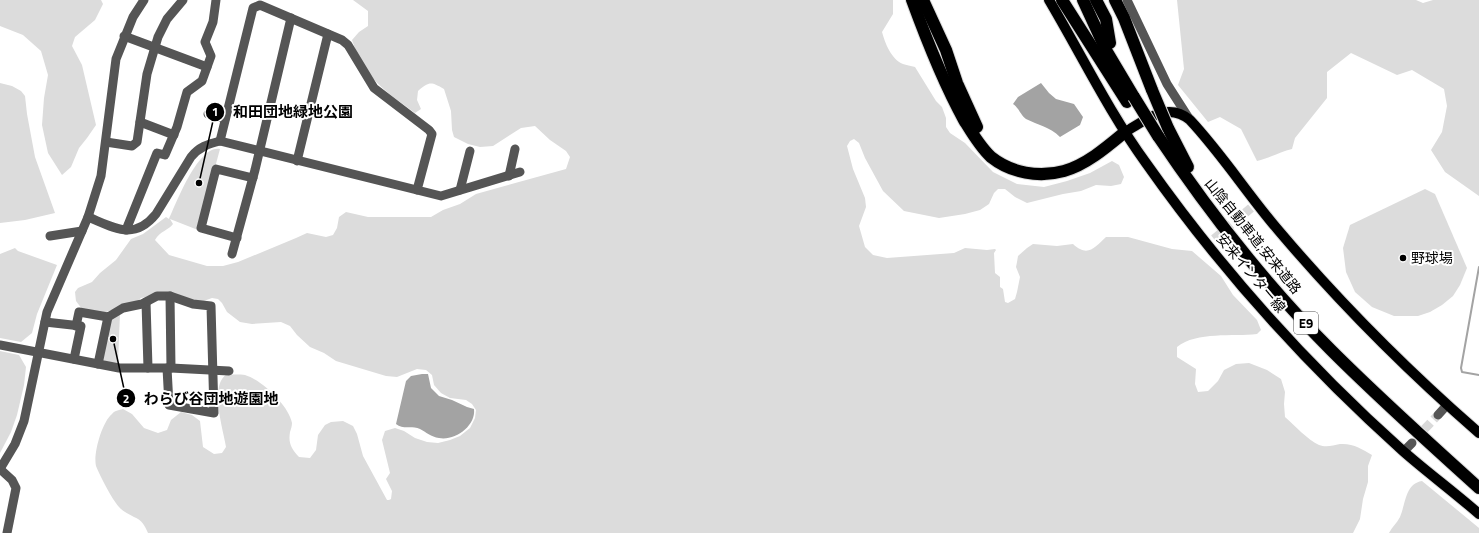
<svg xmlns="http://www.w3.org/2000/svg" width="1479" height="533" font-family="'Titillium Web','Noto Sans JP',sans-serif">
  <rect width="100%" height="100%" fill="#fff"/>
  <!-- green -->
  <g fill="#dcdcdc">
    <polygon points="0,0 101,0 103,4 95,20 75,37 72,46 82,65 96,125 87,138 79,148 71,167 62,175 48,153 42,125 44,98 48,75 41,51 23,35 0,26"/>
    <path d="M353,0h540v14l-11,18c3,11 9,27 21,32 3,1 8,2 12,3l21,34 6,6 4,11v9l4,6 15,10 28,29 24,12 27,3 23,-6 23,-8 22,-12 7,4 5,12 -3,7 -10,2 -15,-1 -15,6 -18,3 -36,9 -12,-6 -10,-8h-7l-4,4 -5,11 -9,6 -15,4 -26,4 -35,-7 -21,-20 -18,-33 -6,-15 -5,-4 -4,2 -3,5 6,23 12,29 1,9 -7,19 6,21 8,8 14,3 67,-5 11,-5 22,2 8,-1 1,1 -2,3 1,20 5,4v10l3,2 2,13 3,1 7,-4 2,-7 3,-15 -4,-10 1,-5 1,-6 9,-8 6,-4 24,2 16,-2c15,14 22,3 33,-7h22l44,12 20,2 29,25 12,19 24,25 4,10 -4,4c-24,3 -60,-3 -80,13v10l19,12 -1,15 3,8 10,-1 10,-10 6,-11 12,-6 13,-1 18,7 14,9 4,13 -1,12 1,13c9,8 23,23 34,28 8,3 14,0 21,-1 13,-1 22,5 32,11l-4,11v16l-5,17 -3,20 -7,14h-1205c-3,-7 -6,-13 -14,-16 -5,-3 -11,-5 -15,-10 -7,-8 -19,-31 -23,-41 -3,-12 6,-44 16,-52 2,-3 7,-4 11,-5l9,5 12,14 14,5 9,-3 4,-10 10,-8 11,3 8,6 3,26 11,7 8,-1 4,-6c-3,-18 -17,-62 1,-73 6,1 13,0 18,1 17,5 44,31 47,48 0,3 -1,6 -2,9 -2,12 2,17 9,25l11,1 6,-8 2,-15 7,-10 6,-3 12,-1 10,5 4,8 6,22 24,44h2l2,-1 1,-8 -6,-12 4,-6 -8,-33 3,-9 10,-3 9,3 11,7 12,4 11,1 12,-3 10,-4 10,-8 5,-10 1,-8 -4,-6 -6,-4 -16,-2 -9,-5 -7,-8 -2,-10 -6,-5 -9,-1 -20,8 -11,-1 -50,-15 -12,-8 -14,-6 -13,-12 -7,-9 -9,-4 -29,2 -12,-2 -13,-10 -5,-9 -4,-4 -6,-1 -11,4 -38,-9 -22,5 -5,4 -33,11 -21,-4 -6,-8 -1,-9 3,-4 14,-6 8,-9 16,-13 15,-21 12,-5 23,-17 3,2c8,-17 29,-74 51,-70l-22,81 -28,-11 3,5c-4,6 -13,7 -18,16l14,15 38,11h16l15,-4 58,-24 11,-5 19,4 7,-2 4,-7 2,-11 7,-5 22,5h63l12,-7 17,-6 16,-10 90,-25 4,-12 -4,-6 -16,-11 -15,-14 -14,2 -28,18 -13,1 -12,-3 -14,-7 -2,-7 -1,-19 -7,-22c-13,-7 -14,-8 -26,2l-1,9 4,9 -6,4c-31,-23 -50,-34 -63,-73l7,-8 9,-6v-15z"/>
    <path d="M1177,0h239l7,3 10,-3h46v196l-34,-24 -14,-22 11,-18 5,-26 -3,-17 -32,-19 -15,5 -46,-22 -24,19v26l-32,40 -3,11c-12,3 -23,9 -35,12l-16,-32 -21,-12 -12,5 -30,-37 6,-16z"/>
    <polygon points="0,83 12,86 21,91 25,96 27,114 35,157 55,213 25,220 0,223"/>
    <polygon points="1425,189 1435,194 1467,268 1460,285 1453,296 1442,305 1430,312 1418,316 1394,316 1372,307 1355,292 1346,272 1343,248 1350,225"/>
    <polygon points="15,248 18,251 57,265 37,314 32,333 21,342 0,338 0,254"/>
    <polygon points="120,313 118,363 116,364 102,360 110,319"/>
    <polygon points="0,351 19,355 26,367 24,385 17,415 11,432 0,453"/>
    <path d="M1422,481l57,47v5h-90c3,-6 8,-10 11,-16 6,-14 5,-33 22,-36z"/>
  </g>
  <!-- water -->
  <g fill="#a3a3a3">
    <path d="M1041,83l8,10 7,6 18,5 9,13 -3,8 -20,12c-10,-10 -22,-12 -34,-18 -5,-3 -7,-11 -13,-15l5,-7z"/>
    <path d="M422,374h6l3,14 8,8 13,4 15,7 7,2c2,17 -19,32 -35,29 -8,-1 -13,-6 -19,-9 -9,-4 -17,1 -24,-5l10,-43 5,-5z"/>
  </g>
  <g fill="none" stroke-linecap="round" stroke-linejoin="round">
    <!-- stream -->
    <polyline stroke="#a3a3a3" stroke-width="2" points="1479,267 1461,368 1462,372 1479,375"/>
    <!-- minor-tunnel -->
    <g stroke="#d9d9d9" stroke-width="9" stroke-dasharray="9 4.5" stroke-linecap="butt">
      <polyline points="1214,239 1251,208"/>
      <polyline points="1415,439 1438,415"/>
    </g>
    <!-- major casing -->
    <g stroke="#dbdbdb" stroke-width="12">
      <g id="major">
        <path d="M1049,0c32,54 60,112 97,163 74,105 161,202 257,288 25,22 51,41 76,63"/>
        <path d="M1125,132c21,-12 42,-31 65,-12 32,34 58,75 89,111 61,72 129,140 200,202"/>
      </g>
    </g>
    <!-- highway casing -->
    <g stroke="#dbdbdb" stroke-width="14">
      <g id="highway">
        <path d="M912,0c15,41 31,82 52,120 8,13 16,27 27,37 20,16 48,21 73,14 22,-6 43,-24 61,-39"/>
        <polyline points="923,0 946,50 957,83 977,127"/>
        <polyline points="1062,0 1127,102"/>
        <polyline points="1083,0 1106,50 1134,97"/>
        <polyline points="1096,0 1106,19 1110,43"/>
        <polyline points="1115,0 1124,18 1152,90"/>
        <polyline points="1168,128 1188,167"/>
        <path d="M1158,136c51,76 108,149 173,214 48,48 98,93 148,138"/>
      </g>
    </g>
    <!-- minor -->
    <g stroke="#555" stroke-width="9">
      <polyline points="1127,0 1167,84 1190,120"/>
      <polyline points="124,36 207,67"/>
      <polyline points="208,114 225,119"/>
      <polyline points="140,122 174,135"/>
      <polyline points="220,141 253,8 260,5 342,40 348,45 374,88 429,130 432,134 417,190 441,196 520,172"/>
      <polyline points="106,142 132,146 137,142 147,74 158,37 167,19 183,0"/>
      <polyline points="297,161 328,34"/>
      <polyline points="509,176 515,149"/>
      <polyline points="460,190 470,151"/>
      <path d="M88,217c27,11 46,24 68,-3l35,-57c8,-10 17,-13 29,-16l197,49"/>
      <polyline points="126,230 157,153 165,155 177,127 187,92 202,81 211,56 205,42 213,22 216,0"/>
      <polyline points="50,236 82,231"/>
      <polyline points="237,238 201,228 216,169 253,178"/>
      <polyline points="232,254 255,170 291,18"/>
      <polyline points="146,302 148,368"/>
      <polyline points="45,322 81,326 74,359"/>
      <polyline points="76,326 79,312 108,317 123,308 142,304 157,296 170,296 171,368"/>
      <polyline points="0,345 119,368 171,368 229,371"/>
      <polyline points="98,364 108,317"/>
      <polyline points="167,368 169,405 214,413 211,306 193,304 170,296"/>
      <polyline points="1438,415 1447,405"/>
      <polyline points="1404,451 1412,443"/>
      <polyline points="0,469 15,444 24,421 47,312 88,217 101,176 116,59 133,17 144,0"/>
      <polyline points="0,469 12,480 16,488 7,533"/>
    </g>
    <!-- major -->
    <use href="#major" stroke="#000" stroke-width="10"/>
    <!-- highway -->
    <use href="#highway" stroke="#000" stroke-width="12"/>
    <!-- highway-bridge casing -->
    <g stroke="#dbdbdb" stroke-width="14" stroke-linecap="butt">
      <g id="highway-bridge">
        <polyline points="1152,90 1168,128"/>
        <polyline points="1134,97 1158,136"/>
      </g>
    </g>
    <!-- highway-bridge -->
    <use href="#highway-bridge" stroke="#000" stroke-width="12"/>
  </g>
  <!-- markers -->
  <circle fill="#000" stroke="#fff" stroke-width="1.5" cx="1403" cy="258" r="4"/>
  <g text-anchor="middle" stroke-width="4" stroke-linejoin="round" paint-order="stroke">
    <!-- shield labels -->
    <rect fill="#fff" stroke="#4c4c4c" stroke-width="1" x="1294" y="312" width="24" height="22" rx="3"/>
    <g font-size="13" font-weight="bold" fill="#000">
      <text x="1306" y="328">E9</text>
    </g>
    <!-- street labels -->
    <g font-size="14" fill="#000" stroke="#fff">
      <text transform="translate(1253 236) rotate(51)" y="5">山陰自動車道;安来道路</text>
      <text transform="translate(1251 273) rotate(50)" y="5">安来インター線</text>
    </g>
    <!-- poi labels -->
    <g font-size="14" fill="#000" stroke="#fff" text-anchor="start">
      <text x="1411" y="263">野球場</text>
    </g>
  </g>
  <!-- callouts -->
  <path fill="none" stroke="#000" stroke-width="1.5" d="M199 183L215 112M113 339L126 398"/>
  <g fill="#000" stroke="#fff" stroke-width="1.5">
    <circle cx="199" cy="183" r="4"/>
    <circle cx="113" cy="339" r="4"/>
    <circle cx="215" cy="112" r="10"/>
    <circle cx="126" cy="398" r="10"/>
  </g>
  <g font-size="12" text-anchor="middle" font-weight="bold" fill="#fff">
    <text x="215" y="116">1</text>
    <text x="126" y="403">2</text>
  </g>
  <g font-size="15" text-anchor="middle" font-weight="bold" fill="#000" stroke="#fff" stroke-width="4" stroke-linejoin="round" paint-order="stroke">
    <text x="293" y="117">和田団地緑地公園</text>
    <text x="211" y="404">わらび谷団地遊園地</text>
  </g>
</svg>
